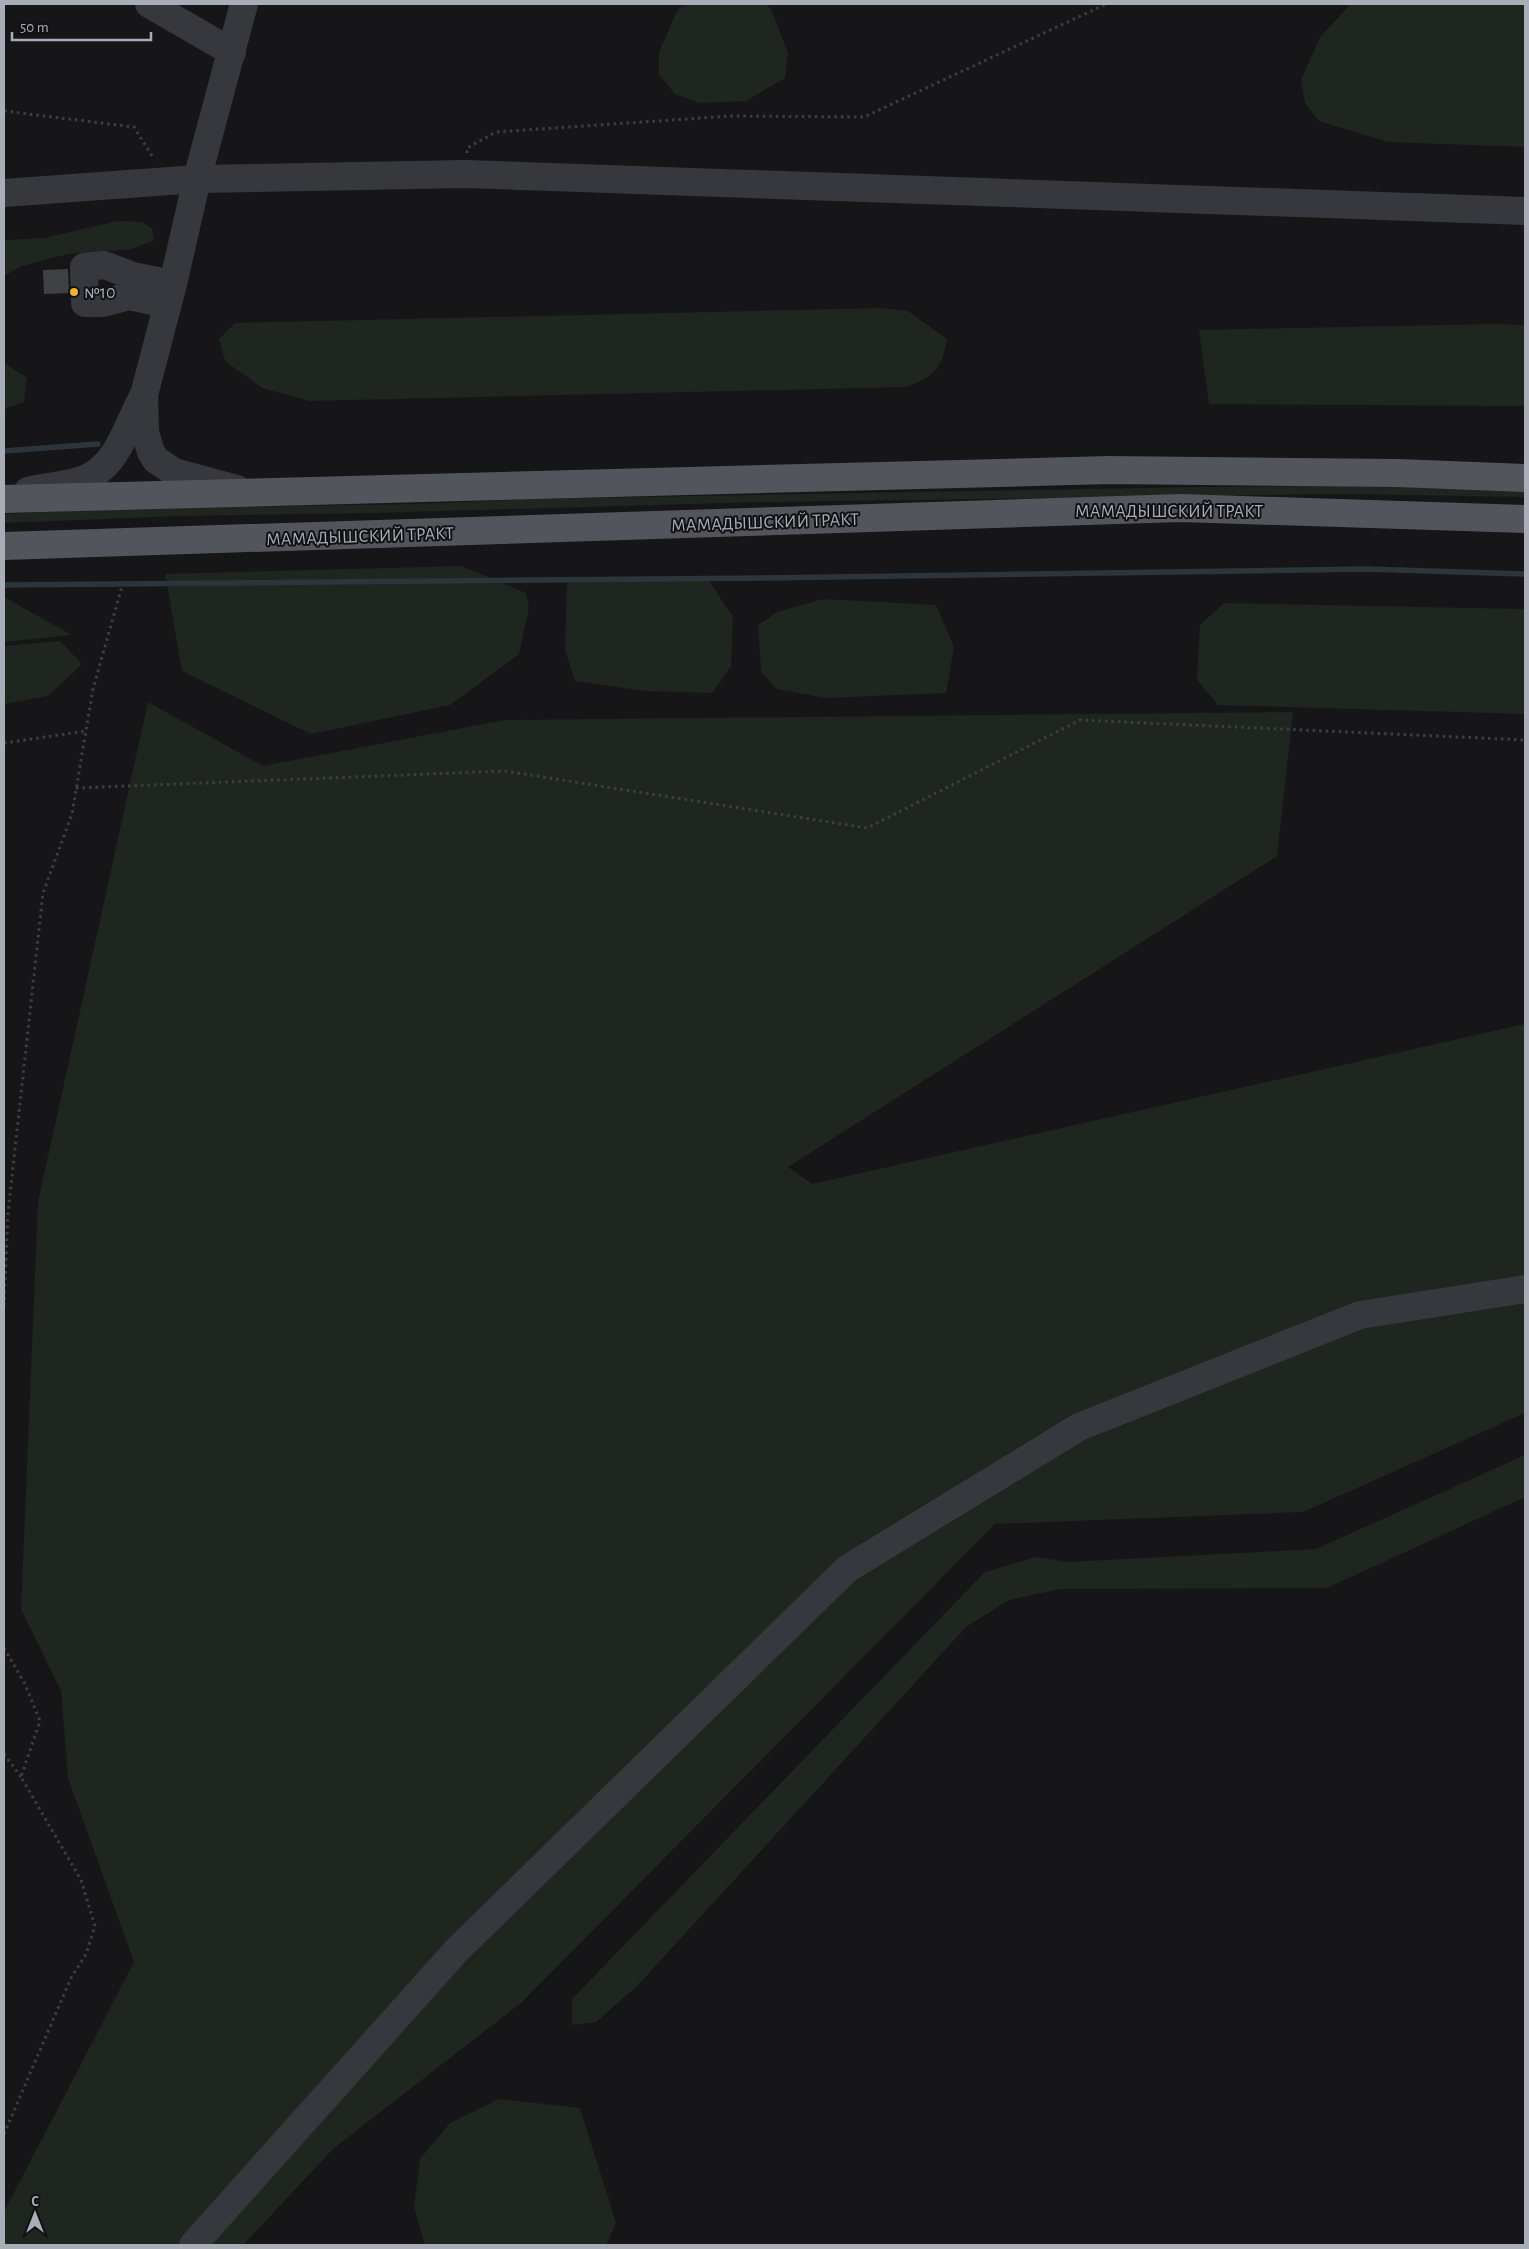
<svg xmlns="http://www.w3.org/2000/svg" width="1529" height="2249" font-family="'Alegreya Sans',sans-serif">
  <rect width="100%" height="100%" fill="#161618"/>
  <!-- green -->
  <g fill="#1e261f">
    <polygon points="687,4 765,4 771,9 788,53 785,78 746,101 699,103 675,94 659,75 659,52 678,9"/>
    <polygon points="1351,4 1525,4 1525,147 1388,142 1319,121 1305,103 1301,80 1320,37"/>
    <polygon points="118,221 142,222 152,229 154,240 132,249 68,254 22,266 4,276 4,240 44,238"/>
    <path d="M881,308l27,3 39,28c-6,31 -11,36 -41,48l-597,14 -47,-13 -37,-27 -6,-22 16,-16z"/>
    <polygon points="1495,324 1525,325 1525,406 1209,404 1199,330"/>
    <polygon points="4,363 27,378 24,402 4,409"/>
    <polygon points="1350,486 1525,489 1525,497 1343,494 761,502 372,513 179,516 4,523 4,514 113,509 416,504 534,499 1195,487"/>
    <polygon points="461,566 526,593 529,608 519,654 450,705 311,734 182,671 165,574"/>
    <polygon points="707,578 733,617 731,666 712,693 646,691 575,681 565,650 567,580"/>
    <polygon points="4,597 72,635 4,642"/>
    <polygon points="823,599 936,605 954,647 946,693 826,698 777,689 761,672 758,625 777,612"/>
    <polygon points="1224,603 1525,609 1525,714 1218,705 1197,680 1200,625"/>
    <polygon points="60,641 82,664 48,696 4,704 4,646"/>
    <polygon points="148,702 263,766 505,720 1293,712 1277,856 788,1167 812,1184 1525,1024 1525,1413 1303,1512 995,1524 521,2003 334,2148 243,2245 4,2245 4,2212 134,1962 68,1778 61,1691 21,1609 38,1202"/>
    <polygon points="1525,1455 1525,1497 1327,1588 1060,1589 1009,1600 966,1627 637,1986 596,2022 572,2025 572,1999 985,1572 1036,1557 1068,1562 1316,1549"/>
    <polygon points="499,2099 580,2108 616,2223 606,2245 425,2245 414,2207 420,2159 450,2123"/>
  </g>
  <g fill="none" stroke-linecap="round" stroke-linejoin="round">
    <!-- stream -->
    <g stroke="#2c353c" stroke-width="5.5">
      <polyline points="4,451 98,444"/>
      <polyline points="4,585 764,578 1366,569 1525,574"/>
    </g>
  </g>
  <!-- building -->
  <polygon fill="#404145" points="68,269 69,293 44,294 43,270"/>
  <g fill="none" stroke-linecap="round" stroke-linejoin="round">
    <!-- path -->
    <g stroke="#3d3f44" stroke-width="3" stroke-dasharray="2.5 4" stroke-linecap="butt">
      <polyline points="4,111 134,127 154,159"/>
      <polyline points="467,153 467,148 496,132 731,116 864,117 1106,4"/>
      <polyline points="4,743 86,731"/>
      <polyline points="76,788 505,771 867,828 1080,720 1525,740"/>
      <polyline points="4,1306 8,1213 43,893 72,814 93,689 122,586"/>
      <polyline points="4,1648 25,1684 40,1721 21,1777 81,1880 95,1926 86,1954 71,1978 4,2134"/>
      <polyline points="4,1754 21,1777"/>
    </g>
    <!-- minor -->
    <g stroke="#37383d" stroke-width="28">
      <polyline points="149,4 232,52"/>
      <polyline points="4,193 197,179 465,174 1525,211"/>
      <polyline points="167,304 129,296 103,303 85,303 84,267 104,265 133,276 173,284"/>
      <polyline points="237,489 174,472 156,460 151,452 145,432 144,395 173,284 197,179 244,4"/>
      <path d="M28,491c18,-5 37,-5 54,-11 35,-12 44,-52 60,-82"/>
      <polyline points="193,2245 457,1950 847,1569 1079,1427 1360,1315 1525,1289"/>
    </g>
    <!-- major -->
    <g stroke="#53555c" stroke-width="28">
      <polyline points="4,499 1109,470 1398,473 1525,478"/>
      <polyline points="4,546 1181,508 1525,519"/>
    </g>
  </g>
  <!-- markers -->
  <circle fill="#f2b134" stroke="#111113" stroke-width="2" cx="74" cy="292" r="5"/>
  <g text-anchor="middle" stroke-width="4" stroke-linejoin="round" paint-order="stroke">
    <!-- poi labels -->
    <g font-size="18" fill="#a8adb8" stroke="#111113" text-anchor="start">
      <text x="84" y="298">№10</text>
    </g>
    <!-- street labels -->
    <g font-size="18" fill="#a8adb8" stroke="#111113">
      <text x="1169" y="517">МАМАДЫШСКИЙ ТРАКТ</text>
      <text transform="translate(765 522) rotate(-2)" y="6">МАМАДЫШСКИЙ ТРАКТ</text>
      <text transform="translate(360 536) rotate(-2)" y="6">МАМАДЫШСКИЙ ТРАКТ</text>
    </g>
  </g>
  <!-- border -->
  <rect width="1529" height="2249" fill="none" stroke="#a8adb8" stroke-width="10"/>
  <!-- north arrow -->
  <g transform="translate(35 2214)" stroke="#111113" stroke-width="4" paint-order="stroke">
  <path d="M0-4L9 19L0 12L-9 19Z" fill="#a8adb8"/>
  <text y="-8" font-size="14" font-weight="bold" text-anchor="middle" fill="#a8adb8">С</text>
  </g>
  <!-- scale -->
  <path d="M12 32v8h139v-8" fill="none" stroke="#a8adb8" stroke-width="2.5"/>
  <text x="20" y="32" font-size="15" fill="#a8adb8" stroke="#111113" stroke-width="4" paint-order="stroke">50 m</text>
</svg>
